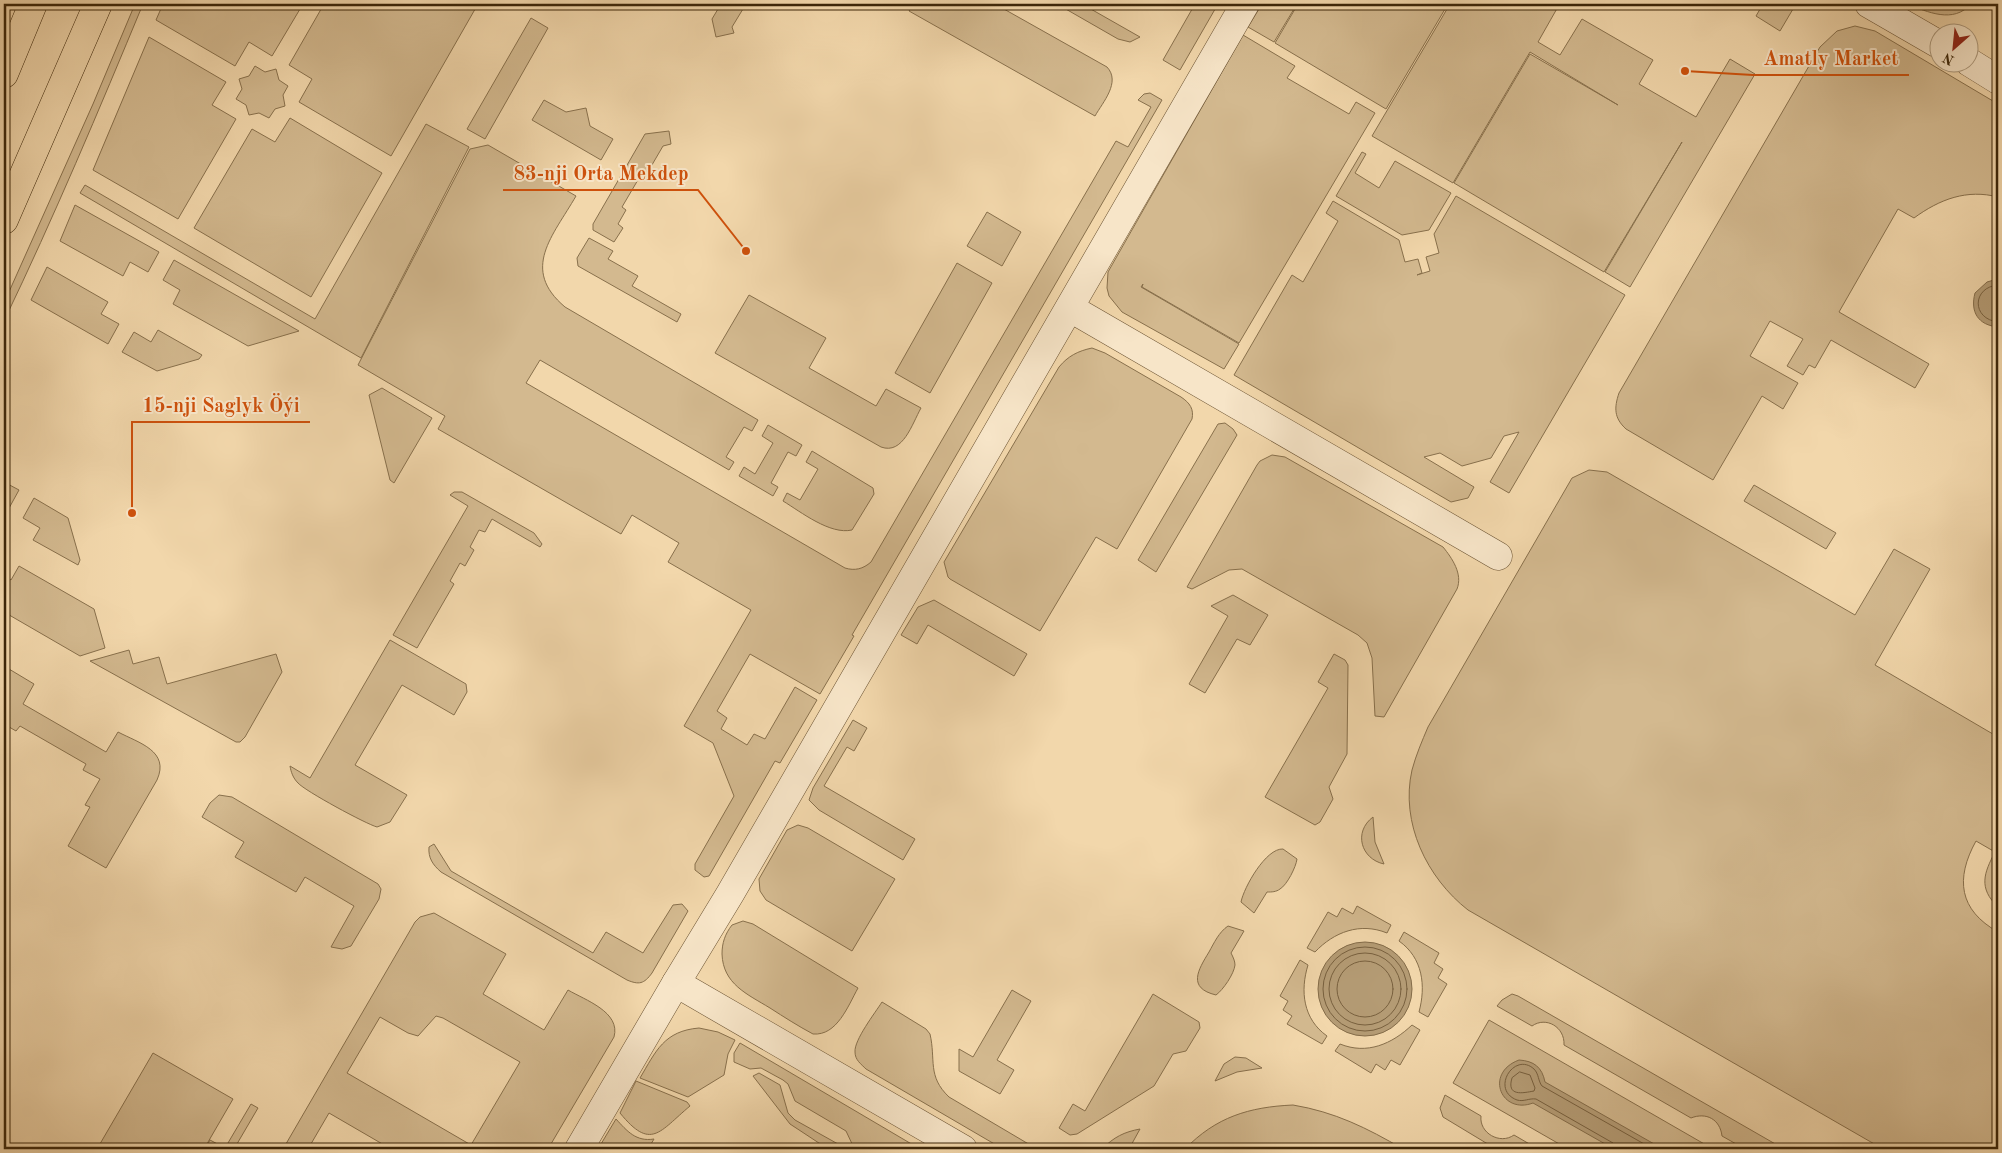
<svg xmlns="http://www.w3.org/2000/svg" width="2002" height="1153" font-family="'Old Standard TT',serif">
  <rect width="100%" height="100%" fill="#f2d7ab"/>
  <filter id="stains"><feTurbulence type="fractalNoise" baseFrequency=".004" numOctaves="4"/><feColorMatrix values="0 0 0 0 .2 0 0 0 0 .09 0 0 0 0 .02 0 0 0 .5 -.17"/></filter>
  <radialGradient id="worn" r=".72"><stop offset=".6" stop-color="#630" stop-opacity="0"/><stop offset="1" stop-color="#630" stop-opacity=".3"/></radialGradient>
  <!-- green -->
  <g fill="#d3b98f" stroke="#88704c" fill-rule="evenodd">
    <path d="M135,4h8c-44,106 -89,213 -139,317v-18l89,-199z"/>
    <polygon points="163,4 303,4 272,56 249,42 235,66 156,20"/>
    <polygon points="324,4 478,4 391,156 299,102 312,79 289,65"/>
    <polygon points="721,4 746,4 732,27 734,33 716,37 712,19"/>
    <path d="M913,4h82l112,63c14,15 -4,35 -12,49l-186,-105z"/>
    <polygon points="1057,4 1082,4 1140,37 1130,42 1118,39"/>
    <polygon points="1195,4 1218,4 1180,70 1163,60"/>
    <polygon points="1262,4 1297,4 1274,42 1248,27"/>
    <polygon points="1298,4 1448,4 1386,109 1275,43"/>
    <polygon points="1450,4 1557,4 1559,5 1538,42 1560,55 1582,19 1653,60 1639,84 1696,117 1730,59 1755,74 1630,287 1605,272 1682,142 1604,272 1454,183 1530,54 1618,105 1530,52 1453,183 1372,136"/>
    <polygon points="1763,4 1794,4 1793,9 1780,31 1756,16"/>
    <path d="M1907,4h64c-18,20 -43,8 -64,0z"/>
    <polygon points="531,18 548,28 485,139 467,129"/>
    <path d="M1855,26l20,5 123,73v93c-31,-8 -58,2 -84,21l-16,-9 -59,103 90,52 -14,24 -84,-48 -16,28 -6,-3 -6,10 -16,-9 16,-27 -33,-18 -20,35 48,27 -15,26 -21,-13 -49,84 -87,-51c-12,-11 -12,-21 -7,-36l201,-346 17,-16z"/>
    <polygon points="1243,35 1295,66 1287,78 1349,114 1356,102 1375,113 1239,343 1142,287 1143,284 1141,287 1239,344 1224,369 1122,312 1109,296 1107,288 1108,272"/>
    <polygon points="149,37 226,82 212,105 236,119 178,219 93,170"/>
    <polygon points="255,66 265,72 276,69 279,80 288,86 283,95 285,106 275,109 269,118 259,113 249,115 246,105 236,99 242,89 239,79 249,76"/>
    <path d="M1150,93l12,7 -310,535 2,1 -34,58 -70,-40 -33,57 10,7 -6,11 26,16 7,-11 11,5 30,-52 22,13 -37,63 -5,-2 -66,115 -5,1 -9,-7v-6l39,-68 -21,-53 -29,-17 67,-116 -83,-48 11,-19 -47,-28 -11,19 -183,-105 7,-13 -87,-51 112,-216 18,-4 88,51c-23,40 -56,73 -11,111l193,113 -6,11 -8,-4 -18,30 8,5 -5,8 -189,-110 -14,23 319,185c10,3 18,1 26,-6l245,-421 12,6 23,-40 -13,-7 6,-6z"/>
    <polygon points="544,100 566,112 586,108 590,126 613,139 601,160 532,120"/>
    <polygon points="290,118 382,173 311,297 194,228 252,129 275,142"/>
    <polygon points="426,124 469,147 361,358 80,193 85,185 315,319"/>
    <polygon points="669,131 671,144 663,146 649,170 642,173 622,207 626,210 618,224 623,228 614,242 593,230 593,224 645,134"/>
    <polygon points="1362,152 1366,154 1355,173 1379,188 1395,161 1451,193 1429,230 1402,235 1336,196"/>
    <polygon points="1456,196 1625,295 1509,493 1490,482 1519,432 1504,436 1491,458 1462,466 1440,453 1424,457 1474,487 1468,498 1451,502 1234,375 1292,275 1303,282 1338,221 1326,213 1333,201 1399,240 1405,262 1418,259 1422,273 1417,275 1430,271 1426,257 1439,253 1434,234"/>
    <polygon points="75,205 159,252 148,272 130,262 123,276 60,241"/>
    <polygon points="987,212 1021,232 1002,266 967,246"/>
    <polygon points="589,238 613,251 608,259 638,276 632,286 681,314 677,322 578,266 577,258"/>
    <polygon points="174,260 299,331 248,346 173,304 180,290 163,280"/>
    <polygon points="957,263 992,283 930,393 895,373"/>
    <polygon points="47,267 108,302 101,314 119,324 108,344 31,300"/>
    <path d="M749,295l77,43 -17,30 67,38 10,-17 35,19c-9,16 -18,47 -40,39l-166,-94z"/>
    <polygon points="158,330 202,355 199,359 157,371 122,352 134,332 151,342"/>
    <path d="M1092,348l13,5 76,44c9,6 13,12 11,22l-75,130 -21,-12 -56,94 -90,-52 -2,-2 -4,-15 115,-195c9,-11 19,-16 33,-19z"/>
    <polygon points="382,388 432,418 394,483 390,480 369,395"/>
    <polygon points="1225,423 1233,429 1237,435 1156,572 1138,560 1218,424"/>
    <polygon points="768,425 802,445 796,456 788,452 771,483 778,487 773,496 739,476 744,467 755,474 773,443 762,436"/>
    <path d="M812,451l61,37 1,6 -22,36c-22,5 -51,-18 -69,-29l4,-8 13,7 18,-31 -12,-7z"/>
    <path d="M1272,455l13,2 158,90c9,11 20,27 14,42l-73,128 -9,-1 -3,-58 -5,-15 -9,-8 -116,-66 -13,1 -37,19 -5,-2 70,-122 3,-4z"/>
    <path d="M1589,470l18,2 248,143 39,-66 36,20 -55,96 123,72v170c-20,-19 -14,-34 -3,-55l-19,-11c-21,38 -17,69 22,91v217h-115l-415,-239c-41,-32 -68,-87 -56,-140 4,-15 10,-29 16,-43l144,-249z"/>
    <polygon points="4,482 19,490 8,510 4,508"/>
    <polygon points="1754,485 1836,533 1826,549 1744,501"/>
    <polygon points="454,492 462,492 534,533 542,544 540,547 492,519 485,532 479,530 470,547 474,550 465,566 460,563 450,581 454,584 417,648 393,635 468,506 450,495"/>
    <polygon points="34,498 68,518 80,560 78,565 33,540 40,528 23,518"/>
    <polygon points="19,566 94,609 105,648 80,656 4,612 4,575 11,580"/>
    <polygon points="1233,595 1268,615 1250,645 1237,639 1205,693 1189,684 1228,616 1211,606"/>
    <polygon points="934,600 1027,654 1014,676 928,625 917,644 901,635 918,607"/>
    <path d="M390,640l76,44 1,8 -13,23 -52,-30 -47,80 52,30 -17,27 -13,5c-11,-3 -72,-36 -79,-44 -5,-5 -7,-11 -8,-17l20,12z"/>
    <polygon points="129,650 133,664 159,657 167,684 276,654 282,672 245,737 240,742 236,742 90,661"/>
    <polygon points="1334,654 1345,660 1348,665 1347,754 1329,787 1333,799 1320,822 1315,825 1265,797 1328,688 1318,682"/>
    <path d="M4,666l30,18 -11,20 83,48 12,-20c21,11 52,19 39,48l-51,88 -38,-22 22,-39 -5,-2 15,-26 -17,-9 3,-6 -66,-38 -4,5 -12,-7z"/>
    <polygon points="853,720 867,728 854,751 847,747 824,786 915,839 903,860 819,810 809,800 813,788"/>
    <polygon points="219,795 232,797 378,884 381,889 379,899 351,946 342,949 331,947 354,906 305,877 296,892 235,857 244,842 202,817 210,803"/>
    <path d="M1373,817l2,25 9,22c-23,-5 -31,-32 -11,-47z"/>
    <polygon points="798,825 808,828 895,879 852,951 766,900 760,891 759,879 787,830"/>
    <path d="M434,844l17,27 142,82 13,-21 37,21 30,-48 9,-1 6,7 -36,62c-8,11 -13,12 -25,7l-186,-108c-8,-7 -13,-14 -12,-25z"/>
    <path d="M1283,849l14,10c-1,8 -10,26 -17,30 -4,3 -8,3 -13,3l-13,21 -13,-11c3,-15 25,-54 42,-53z"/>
    <path d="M1357,906l34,19 -4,8c-27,-11 -53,-1 -72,19l-8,-4 21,-36 9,5 5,-9 11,6z"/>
    <path d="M434,913l72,41 -23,40 61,36 24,-40c17,10 53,22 46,47l-66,112h-157l-62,-36 -21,36h-25l132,-227 5,-5zM436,1016l7,2 77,44 -49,83 -124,-72 33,-56 28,16 10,3z"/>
    <path d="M743,921l10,3 105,64c-10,18 -21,48 -45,46 -15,-8 -29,-17 -43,-26 -23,-14 -47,-24 -48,-54 0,-11 3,-20 10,-29z"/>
    <path d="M1228,926l16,5 -13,22c2,4 4,8 4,12 -1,9 -12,25 -19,30 -29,-7 -18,-25 -7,-43 5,-9 10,-20 19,-26z"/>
    <path d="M1404,932l35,21 -5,10 9,6 -5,9 9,6 -19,33 -9,-5c7,-26 4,-54 -20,-71z"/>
    <path d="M1300,960l8,5c-8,26 -5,54 19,71l-5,8 -35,-20 5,-8 -9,-6 5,-9 -8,-5z"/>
    <polygon points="1012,990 1031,1001 997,1060 1014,1070 1000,1094 959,1071 959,1049 973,1057"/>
    <polygon points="1153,994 1199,1022 1200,1028 1186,1051 1173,1054 1154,1086 1077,1134 1070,1135 1059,1128 1073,1104 1085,1111"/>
    <path d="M1512,994l6,2 266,153h-39l-23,-13c-2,-17 -16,-24 -31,-18l-127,-73c1,-18 -18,-29 -32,-19l-35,-20 5,-6z"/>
    <path d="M882,1002l44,27 4,5c6,26 -3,42 19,63l88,52h-34l-137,-80c-5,-5 -11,-9 -11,-17 -1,-12 20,-39 27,-50z"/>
    <polygon points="1489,1020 1713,1149 1568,1149 1453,1083"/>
    <path d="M1412,1025l8,5 -20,35 -9,-5 -6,10 -9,-6 -5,9 -36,-22 5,-7c27,11 52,0 72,-19z"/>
    <path d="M699,1028l19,4 17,8 -7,14 -4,21 -36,22 -48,-19c16,-27 24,-47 59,-50z"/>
    <polygon points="740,1043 920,1149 854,1148 846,1131 795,1101 788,1084 783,1080 761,1068 750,1069 734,1062 734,1053"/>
    <polygon points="153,1053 233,1099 204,1149 97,1149"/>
    <polygon points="1235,1057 1246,1058 1262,1068 1237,1072 1215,1081 1224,1064"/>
    <polygon points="759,1073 780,1085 788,1113 795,1120 847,1149 828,1149 790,1124 753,1076"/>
    <path d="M636,1081l51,21 3,4c-31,26 -39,45 -70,7z"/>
    <path d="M1445,1095l36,21c-2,17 19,29 33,19l24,14h-42l-53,-32 -3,-9z"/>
    <polygon points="251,1104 258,1108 234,1149 205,1149 210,1140 225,1148"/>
    <path d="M1293,1105c42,7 74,23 110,44h-218c31,-32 64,-42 108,-44z"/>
    <path d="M616,1119c11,12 20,23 38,20l-6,10h-50z"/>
    <path d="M1140,1129l-11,20h-27c12,-12 22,-17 38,-20z"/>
  </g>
  <!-- water -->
  <g fill="#b49b74" stroke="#846c49">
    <path d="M1994,280h4v47c-20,-2 -28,-15 -23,-34l12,-11z"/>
    <circle cx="1365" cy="989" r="47"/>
    <path d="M1519,1060c15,1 23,7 26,22l118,67h-49l-81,-46c-32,12 -49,-30 -14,-43z"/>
  </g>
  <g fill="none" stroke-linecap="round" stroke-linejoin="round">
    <!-- shore -->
    <g stroke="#78603e" stroke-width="1">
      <path d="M1998,285c-26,2 -27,34 0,37"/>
      <circle cx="1365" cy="989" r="42"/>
      <circle cx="1365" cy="989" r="36"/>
      <circle cx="1365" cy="989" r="28"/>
      <path d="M1520,1072l10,3 5,13 -1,3c-11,2 -28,6 -22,-13z"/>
      <path d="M1616,1149l-3,-6 -77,-44c-7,-1 -12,3 -19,1 -27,-10 -3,-49 17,-31 5,5 4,12 8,17l111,63"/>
    </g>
    <!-- minor casing -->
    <g stroke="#6a5232" stroke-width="29">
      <g id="minor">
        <polyline points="1869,4 1940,45"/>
        <polyline points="1969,62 1998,80"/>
        <polyline points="1070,308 1498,556"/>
        <polyline points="676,983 730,894 1245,4"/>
        <polyline points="579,1149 676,983 963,1149"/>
      </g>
    </g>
    <!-- major casing -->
    <g stroke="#3c2609" stroke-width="29">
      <g id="major">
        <polyline points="4,74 33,4"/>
        <polyline points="4,220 98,4"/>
      </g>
    </g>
    <!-- minor -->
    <use href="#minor" stroke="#f7e5c8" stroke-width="28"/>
    <!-- major -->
    <use href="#major" stroke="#f2d7ab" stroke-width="28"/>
  </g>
  <!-- callouts -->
  <path fill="none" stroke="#ce510c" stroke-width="2" d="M1685 71L1753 75H1909M746 251L698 190H503M132 513L132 422H310"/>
  <g fill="#ce510c" stroke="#f7e5c8" stroke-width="2">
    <circle cx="1685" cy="71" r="5"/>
    <circle cx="746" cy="251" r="5"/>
    <circle cx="132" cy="513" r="5"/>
  </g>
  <g font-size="20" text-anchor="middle" font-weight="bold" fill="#ce510c" stroke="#f7e5c8" stroke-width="4" stroke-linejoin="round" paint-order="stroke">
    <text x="1831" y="65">Amatly Market</text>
    <text x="601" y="180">83-nji Orta Mekdep</text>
    <text x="221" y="412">15-nji Saglyk Öýi</text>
  </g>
  <!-- margin -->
  <rect width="2002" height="1153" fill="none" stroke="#f2d7ab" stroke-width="20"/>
  <rect x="5" y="5" width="1992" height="1143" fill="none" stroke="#3c2609" stroke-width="2.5"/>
  <rect x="10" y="10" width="1982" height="1133" fill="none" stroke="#3c2609"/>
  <!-- north arrow -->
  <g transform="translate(1954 48) rotate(207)"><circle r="24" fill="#f7e5c8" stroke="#ac997c"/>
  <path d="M0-4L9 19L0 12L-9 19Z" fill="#8f2418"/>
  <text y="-8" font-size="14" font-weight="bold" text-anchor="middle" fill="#3c2609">N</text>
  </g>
  <rect width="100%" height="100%" filter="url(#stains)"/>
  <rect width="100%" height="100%" fill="url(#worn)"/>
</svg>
